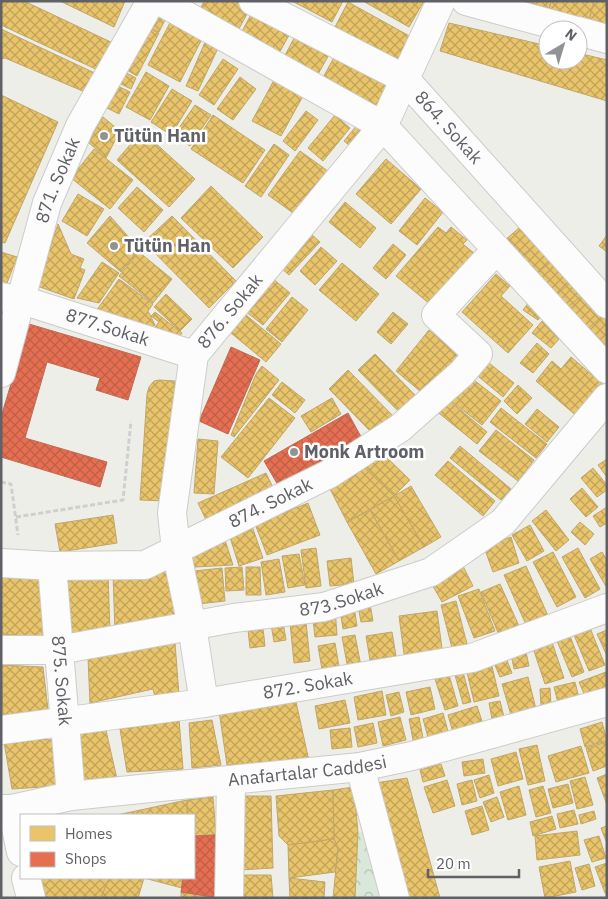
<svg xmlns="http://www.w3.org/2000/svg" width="608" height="899" font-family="'IBM Plex Sans',sans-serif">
  <defs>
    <pattern id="forest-crowns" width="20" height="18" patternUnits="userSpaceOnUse" patternTransform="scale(1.25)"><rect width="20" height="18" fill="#d9e8d9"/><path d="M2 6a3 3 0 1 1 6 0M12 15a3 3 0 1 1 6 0" fill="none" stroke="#b3bfb4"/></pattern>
    <pattern id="homes-cross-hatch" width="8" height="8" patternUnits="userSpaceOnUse" patternTransform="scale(1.25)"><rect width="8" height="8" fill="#e9c46a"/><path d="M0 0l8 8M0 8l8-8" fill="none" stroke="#c0a35b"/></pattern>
    <pattern id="shops-cross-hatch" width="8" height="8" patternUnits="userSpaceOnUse" patternTransform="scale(1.25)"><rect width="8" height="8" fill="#e76f51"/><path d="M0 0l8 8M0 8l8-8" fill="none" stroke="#be5f47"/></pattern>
  </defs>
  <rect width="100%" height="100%" fill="#eeeee9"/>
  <!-- forest -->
  <polygon fill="url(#forest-crowns)" points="376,828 395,898 355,898 358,833"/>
  <!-- homes -->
  <g fill="url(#homes-cross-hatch)" stroke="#c0a669">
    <polygon points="1,1 24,1 115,44 102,72 1,25"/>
    <polygon points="60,1 125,1 114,27"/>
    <polygon points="204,1 245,1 252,5 235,36 197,16"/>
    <polygon points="292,1 343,1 332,22"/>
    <polygon points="363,1 424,1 409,27"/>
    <polygon points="513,1 551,1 549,10"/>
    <polygon points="551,1 594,1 589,21 549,10"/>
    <polygon points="594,1 607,1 607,25 589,21"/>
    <polygon points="348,2 415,39 401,63 335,27"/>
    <polygon points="256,5 294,26 277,57 239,37"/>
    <polygon points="152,10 167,16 159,32 145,26"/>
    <polygon points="173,17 205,33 180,82 148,65"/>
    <polygon points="449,23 548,46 548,60 578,60 578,53 607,60 607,101 440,51"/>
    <polygon points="141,24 159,33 137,76 120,66"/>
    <polygon points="1,29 99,75 85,92 5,58 1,59"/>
    <polygon points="298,31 331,51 317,76 284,57"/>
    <polygon points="206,40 219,46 198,91 186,86"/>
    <polygon points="338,50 393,80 375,113 320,83"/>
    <polygon points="223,59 238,69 214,105 199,95"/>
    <polygon points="119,69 136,78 131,89 113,80"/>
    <polygon points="146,72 169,86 150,120 126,107"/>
    <polygon points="240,77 256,89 233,120 217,109"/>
    <polygon points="274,80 303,96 281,136 252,121"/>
    <polygon points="112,83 130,92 119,114 101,105"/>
    <polygon points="172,89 192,101 171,135 151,122"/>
    <polygon points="1,95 58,122 5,243 1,242"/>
    <polygon points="195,105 211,115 190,146 174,135"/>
    <polygon points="306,111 318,120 295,151 283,141"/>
    <polygon points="213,115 265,150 243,183 191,149"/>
    <polygon points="335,115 350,128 323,161 308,148"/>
    <polygon points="103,117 120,131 106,158 88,142"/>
    <polygon points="362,119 373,128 356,151 344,141"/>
    <polygon points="142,131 195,179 169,207 117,160"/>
    <polygon points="274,144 289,155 261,197 245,186"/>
    <polygon points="94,149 133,180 110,209 71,178"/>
    <polygon points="300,151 332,174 300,218 268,195"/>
    <polygon points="386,159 421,189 391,224 356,194"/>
    <polygon points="211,186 263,237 233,268 181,218"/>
    <polygon points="137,187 163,210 144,232 118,208"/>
    <polygon points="78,194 104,209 87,236 62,221"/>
    <polygon points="425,198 443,212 417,245 399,231"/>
    <polygon points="345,202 376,228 360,248 329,222"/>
    <polygon points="110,216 140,250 121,272 87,243"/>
    <polygon points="172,216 236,281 209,308 144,242"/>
    <polygon points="529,219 545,237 518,259 504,241"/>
    <polygon points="58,224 71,254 84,259 80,268 85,270 74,299 37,286"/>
    <polygon points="438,227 446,233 451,227 467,240 463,244 475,254 431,305 396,276"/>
    <polygon points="310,233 320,242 289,275 279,266"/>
    <polygon points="607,235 607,252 599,246"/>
    <polygon points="545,237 560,254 533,277 518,259"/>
    <polygon points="393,244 406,255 386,279 373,268"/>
    <polygon points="321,247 337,261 315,285 300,271"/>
    <polygon points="1,252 17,257 7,283 1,280"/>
    <polygon points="139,252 172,279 153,303 119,276"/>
    <polygon points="560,254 578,276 552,299 533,277"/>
    <polygon points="102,262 119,273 99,303 77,298"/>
    <polygon points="342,263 379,294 356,321 319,290"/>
    <polygon points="496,274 510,286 501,296 533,325 508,353 462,312"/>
    <polygon points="578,276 590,289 563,311 552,299"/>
    <polygon points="272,278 290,293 263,325 245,311"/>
    <polygon points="119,279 153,304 148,311 155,325 141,332 96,311"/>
    <polygon points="590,289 607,312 583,333 563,311"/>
    <polygon points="166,294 192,319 180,331 154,307"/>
    <polygon points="292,297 308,310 282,342 266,329"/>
    <polygon points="532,298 547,308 538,320 523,310"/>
    <polygon points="155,312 182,333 174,344 150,333 159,322 151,316"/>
    <polygon points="393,312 408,324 391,344 377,332"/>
    <polygon points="607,312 607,343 598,351 583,333"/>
    <polygon points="548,314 567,330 551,348 532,333"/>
    <polygon points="246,315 281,344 266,362 231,333"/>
    <polygon points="429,330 461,357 427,397 396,371"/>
    <polygon points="537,343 549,354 533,373 520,363"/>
    <polygon points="375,354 417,397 401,414 358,370"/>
    <polygon points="571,357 606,387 580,419 536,381 552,361 561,369"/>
    <polygon points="484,359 514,383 503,397 473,372"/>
    <polygon points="262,366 279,380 234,437 231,435 256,374"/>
    <polygon points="348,370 395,418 376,437 329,389"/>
    <polygon points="470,377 501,401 482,425 451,401"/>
    <polygon points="159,380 175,381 167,501 140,500 147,394 149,387 154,381"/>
    <polygon points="282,382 305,400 295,413 272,395"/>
    <polygon points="518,385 532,398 517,414 504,401"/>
    <polygon points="445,397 487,432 477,444 435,410"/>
    <polygon points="269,398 295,418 248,478 221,457"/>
    <polygon points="332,398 341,414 311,432 301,416"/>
    <polygon points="501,408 547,444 536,458 490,422"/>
    <polygon points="537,409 559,427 547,442 525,424"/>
    <polygon points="496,430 534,460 518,481 479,451"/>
    <polygon points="198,439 218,441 214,494 194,493"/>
    <polygon points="460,446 511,489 501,500 450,458"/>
    <polygon points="380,451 410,480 394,496 364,467"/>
    <polygon points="607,459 607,477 598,465"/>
    <polygon points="448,461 495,501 483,516 435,475"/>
    <polygon points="364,467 394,496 347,522 329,487"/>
    <polygon points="593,468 607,485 607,490 597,497 581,478"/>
    <polygon points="266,473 276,494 208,524 198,503"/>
    <polygon points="411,486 441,537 424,547 394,496"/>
    <polygon points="582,488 598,507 586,517 570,499"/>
    <polygon points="394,496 424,547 399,561 370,510"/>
    <polygon points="308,503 320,535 267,555 255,524"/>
    <polygon points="607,507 607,523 600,527 593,516"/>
    <polygon points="370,510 399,561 376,574 347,522"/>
    <polygon points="546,510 569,540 556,551 532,521"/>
    <polygon points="113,515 117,543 60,552 55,524"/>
    <polygon points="580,522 594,534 585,545 571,532"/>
    <polygon points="530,525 544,551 527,561 512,535"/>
    <polygon points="252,526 263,558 239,566 229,534"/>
    <polygon points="511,537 519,563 493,572 484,547"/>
    <polygon points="225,540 233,565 195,567 190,552"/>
    <polygon points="316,548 321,586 306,588 301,550"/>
    <polygon points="578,548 600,589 585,598 562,557"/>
    <polygon points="553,552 576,597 557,607 533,562"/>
    <polygon points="602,552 607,560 607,588 590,559"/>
    <polygon points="299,554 305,585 288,588 282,556"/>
    <polygon points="351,558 354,584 330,586 327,561"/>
    <polygon points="279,559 285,592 266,595 261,562"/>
    <polygon points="170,563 179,615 115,632 113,574"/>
    <polygon points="462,564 473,586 442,602 430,581"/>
    <polygon points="526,566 549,618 527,627 504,575"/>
    <polygon points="242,567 244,590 226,591 225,568"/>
    <polygon points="246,567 260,567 261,595 246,595"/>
    <polygon points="222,568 225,601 189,605 185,572"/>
    <polygon points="108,573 110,632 64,636 60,575"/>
    <polygon points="1,575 47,578 43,637 1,634"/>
    <polygon points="500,584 519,626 499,635 481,592"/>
    <polygon points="479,589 495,631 474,638 458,596"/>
    <polygon points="456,601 467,644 452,648 441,605"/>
    <polygon points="370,604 373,621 361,622 358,606"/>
    <polygon points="354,607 357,626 343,629 340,610"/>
    <polygon points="335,608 337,635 315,637 312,611"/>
    <polygon points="437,611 443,656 405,661 399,616"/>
    <polygon points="305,612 310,661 294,663 289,613"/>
    <polygon points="282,616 286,640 274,642 270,618"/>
    <polygon points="262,619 265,646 250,648 247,621"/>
    <polygon points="590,628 605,665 589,671 574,635"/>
    <polygon points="607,630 607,656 597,634"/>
    <polygon points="392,632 396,656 370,660 366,636"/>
    <polygon points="355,635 361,666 348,669 342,637"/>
    <polygon points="570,636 584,672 572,677 557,641"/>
    <polygon points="552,642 564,678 545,684 533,648"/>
    <polygon points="175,643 179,695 156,701 153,689 90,703 88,658"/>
    <polygon points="335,643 340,672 323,675 318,646"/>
    <polygon points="526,652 529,666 514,669 511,654"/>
    <polygon points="506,658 512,673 500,677 494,663"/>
    <polygon points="491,662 499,696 474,702 466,668"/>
    <polygon points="1,665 43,667 49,718 3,715"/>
    <polygon points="463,672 471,702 463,704 455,675"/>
    <polygon points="606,672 607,696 588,703 579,682"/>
    <polygon points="449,675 458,706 445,710 435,679"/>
    <polygon points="528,677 536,709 511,715 502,684"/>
    <polygon points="575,682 579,698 558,703 554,687"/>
    <polygon points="430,687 435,709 411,715 406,692"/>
    <polygon points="550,688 551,704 541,705 540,689"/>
    <polygon points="382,691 386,715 358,720 354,697"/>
    <polygon points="399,692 404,712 391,716 386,695"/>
    <polygon points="345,700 350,723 319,729 315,706"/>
    <polygon points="500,701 504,717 492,719 489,703"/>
    <polygon points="296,702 309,761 227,765 219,711"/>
    <polygon points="477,706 484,727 454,736 448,715"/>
    <polygon points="443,713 449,735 429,741 423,719"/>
    <polygon points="400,717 406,740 383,746 378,722"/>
    <polygon points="419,717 423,738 413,740 409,719"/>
    <polygon points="179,719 183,769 127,772 120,729"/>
    <polygon points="212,720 221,765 192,768 189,723"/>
    <polygon points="602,722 607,741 585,747 580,729"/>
    <polygon points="373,723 377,743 358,747 354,727"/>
    <polygon points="105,726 117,779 78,784 76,730"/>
    <polygon points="350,728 352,747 332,749 330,730"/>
    <polygon points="18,738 54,740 57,786 12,789 4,742"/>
    <polygon points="607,742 607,766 593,771 586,748"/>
    <polygon points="537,745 545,781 528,785 519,749"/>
    <polygon points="581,746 589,773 556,782 548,756"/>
    <polygon points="516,752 523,779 498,786 491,759"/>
    <polygon points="483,759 485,773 464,776 462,762"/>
    <polygon points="441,764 445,776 423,782 420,770"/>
    <polygon points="607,774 607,805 597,778"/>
    <polygon points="489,775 494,793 480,798 474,780"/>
    <polygon points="585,777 593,805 577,809 570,781"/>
    <polygon points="407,778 440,898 400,898 369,784"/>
    <polygon points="447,780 455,806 433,813 424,787"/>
    <polygon points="472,780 477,801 462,805 457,784"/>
    <polygon points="568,784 573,803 553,808 548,789"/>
    <polygon points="519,786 526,815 508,820 500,792"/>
    <polygon points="543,786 551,813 536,817 529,790"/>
    <polygon points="354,787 358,833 355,898 333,898 338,848 334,839 333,790"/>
    <polygon points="333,790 334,839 288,845 279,836 276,796"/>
    <polygon points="239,796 271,796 273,868 240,870"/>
    <polygon points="213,797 216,835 194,836 194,815 187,815 187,800"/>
    <polygon points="497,797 504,817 491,822 483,802"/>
    <polygon points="187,800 187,815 117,815"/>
    <polygon points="482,806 489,830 472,835 465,811"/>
    <polygon points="574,810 578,824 560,828 557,814"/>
    <polygon points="594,811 596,819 581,824 579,815"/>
    <polygon points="552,816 556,829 533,836 530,822"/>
    <polygon points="607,826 607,841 606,841 601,828"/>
    <polygon points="577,831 580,855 537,860 535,836"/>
    <polygon points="599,836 606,858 592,862 584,840"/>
    <polygon points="334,839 338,848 335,872 289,878 288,845"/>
    <polygon points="570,861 576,892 545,898 539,867"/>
    <polygon points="607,863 607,892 605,893 595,867"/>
    <polygon points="589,864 595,886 582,890 575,868"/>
    <polygon points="241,875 271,875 273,898 243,898"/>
    <polygon points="31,878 109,878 101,898 34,898"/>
    <polygon points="109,878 144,878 138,898 101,898"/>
    <polygon points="143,878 183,878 182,888 144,878"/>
    <polygon points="289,878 325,882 324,898 290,898"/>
    <polygon points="181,892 219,898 181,898"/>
  </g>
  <!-- shops -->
  <g fill="url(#shops-cross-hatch)" stroke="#be6b57">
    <polygon points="29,324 141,357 128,400 96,390 100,378 47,362 25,438 107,462 100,487 1,457 1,417"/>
    <polygon points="231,347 260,360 228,434 199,421"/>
    <polygon points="348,413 365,444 282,492 264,461"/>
    <polygon points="216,835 219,898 181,892 183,878 194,878 194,836"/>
  </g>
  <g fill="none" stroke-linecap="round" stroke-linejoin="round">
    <!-- street casing -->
    <g stroke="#cbcccb" stroke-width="30">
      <g id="street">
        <polyline points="160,1 383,126 607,369"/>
        <path id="s1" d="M253,1l152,78 202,225"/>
        <polyline points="466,1 573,30"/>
        <polyline points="578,31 607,39"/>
        <path id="s2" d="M1,297l21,3 172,55"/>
        <path id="s3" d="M1,373l46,-170 33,-77 71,-125"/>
        <path id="s4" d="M1,563l51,3 93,-1 184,-91 71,-46 62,-55 16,-19 -42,-39 60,-65"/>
        <path id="s5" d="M52,566l19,230"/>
        <path id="s6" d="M1,650h58l175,-32 90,-11 107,-35 72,-50 104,-124"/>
        <path id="s7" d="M204,703l-12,-77 -16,-76 -4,-37 22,-158 189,-229 58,-125"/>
        <path id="s8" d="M1,730l203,-27 268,-45 135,-50"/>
        <polyline points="360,767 395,898"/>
        <path id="s9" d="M1,809h11l59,-13 289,-29 52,-11 195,-54"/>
        <polyline points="12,809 21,852"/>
        <polyline points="26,878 31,898"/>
        <polyline points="229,898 231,780"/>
      </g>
    </g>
    <!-- path -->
    <g stroke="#ccd0ce" stroke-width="3" stroke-dasharray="5 2.5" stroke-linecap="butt">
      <polyline points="1,482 11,484 18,535"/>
      <polyline points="16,517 123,500 131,421"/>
    </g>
    <!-- street -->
    <use href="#street" stroke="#fcfcfc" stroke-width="28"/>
  </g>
  <!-- markers -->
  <g fill="#919294" stroke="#fff" stroke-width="2">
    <circle cx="104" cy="136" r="5"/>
    <circle cx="114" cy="246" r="5"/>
    <circle cx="294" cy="452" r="5"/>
  </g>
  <g text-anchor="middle" stroke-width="5" stroke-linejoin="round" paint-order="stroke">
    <!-- street labels -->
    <g font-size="18" fill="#5f6166" stroke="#fff">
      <text dy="6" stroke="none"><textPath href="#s1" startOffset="236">864. Sokak</textPath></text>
      <text dy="6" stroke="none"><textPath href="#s3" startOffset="201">871. Sokak</textPath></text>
      <text dy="6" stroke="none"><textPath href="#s7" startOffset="409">876. Sokak</textPath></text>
      <text dy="6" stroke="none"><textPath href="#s2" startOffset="111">877.Sokak</textPath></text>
      <text dy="6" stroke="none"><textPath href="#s4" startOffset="284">874. Sokak</textPath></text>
      <text dy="6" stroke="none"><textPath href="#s6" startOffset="345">873.Sokak</textPath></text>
      <text dy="6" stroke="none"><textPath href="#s5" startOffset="115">875. Sokak</textPath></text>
      <text dy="6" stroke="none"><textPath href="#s8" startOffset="310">872. Sokak</textPath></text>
      <text dy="6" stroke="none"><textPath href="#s9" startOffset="309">Anafartalar Caddesi</textPath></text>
    </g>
    <!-- poi labels -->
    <g font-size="18" font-weight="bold" fill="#5f6166" stroke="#fff" text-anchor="start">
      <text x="114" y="142">Tütün Hanı</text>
      <text x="124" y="252">Tütün Han</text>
      <text x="304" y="458">Monk Artroom</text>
    </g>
  </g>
  <!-- border -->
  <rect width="608" height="899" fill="none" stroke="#5f6166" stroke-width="5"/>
  <!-- legend -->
  <rect x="20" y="814" width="175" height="65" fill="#ffffff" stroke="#bfc0c2"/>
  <rect x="30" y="826" width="25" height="15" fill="#e9c46a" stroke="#bfc0c2"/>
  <text x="65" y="839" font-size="15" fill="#5f6166">Homes</text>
  <rect x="30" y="852" width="25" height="15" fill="#e76f51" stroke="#bfc0c2"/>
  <text x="65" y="864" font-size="15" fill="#5f6166">Shops</text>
  <!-- north arrow -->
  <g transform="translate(563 45) rotate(38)"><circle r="24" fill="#ffffff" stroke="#bfc0c2"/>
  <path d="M0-4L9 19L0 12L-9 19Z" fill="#919294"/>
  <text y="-8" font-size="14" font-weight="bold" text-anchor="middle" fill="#5f6166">N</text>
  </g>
  <!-- scale -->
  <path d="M428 869v8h91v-8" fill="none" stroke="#5f6166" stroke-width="2.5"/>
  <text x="436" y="869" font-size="15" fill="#5f6166" stroke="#ffffff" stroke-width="4" paint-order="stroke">20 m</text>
</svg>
